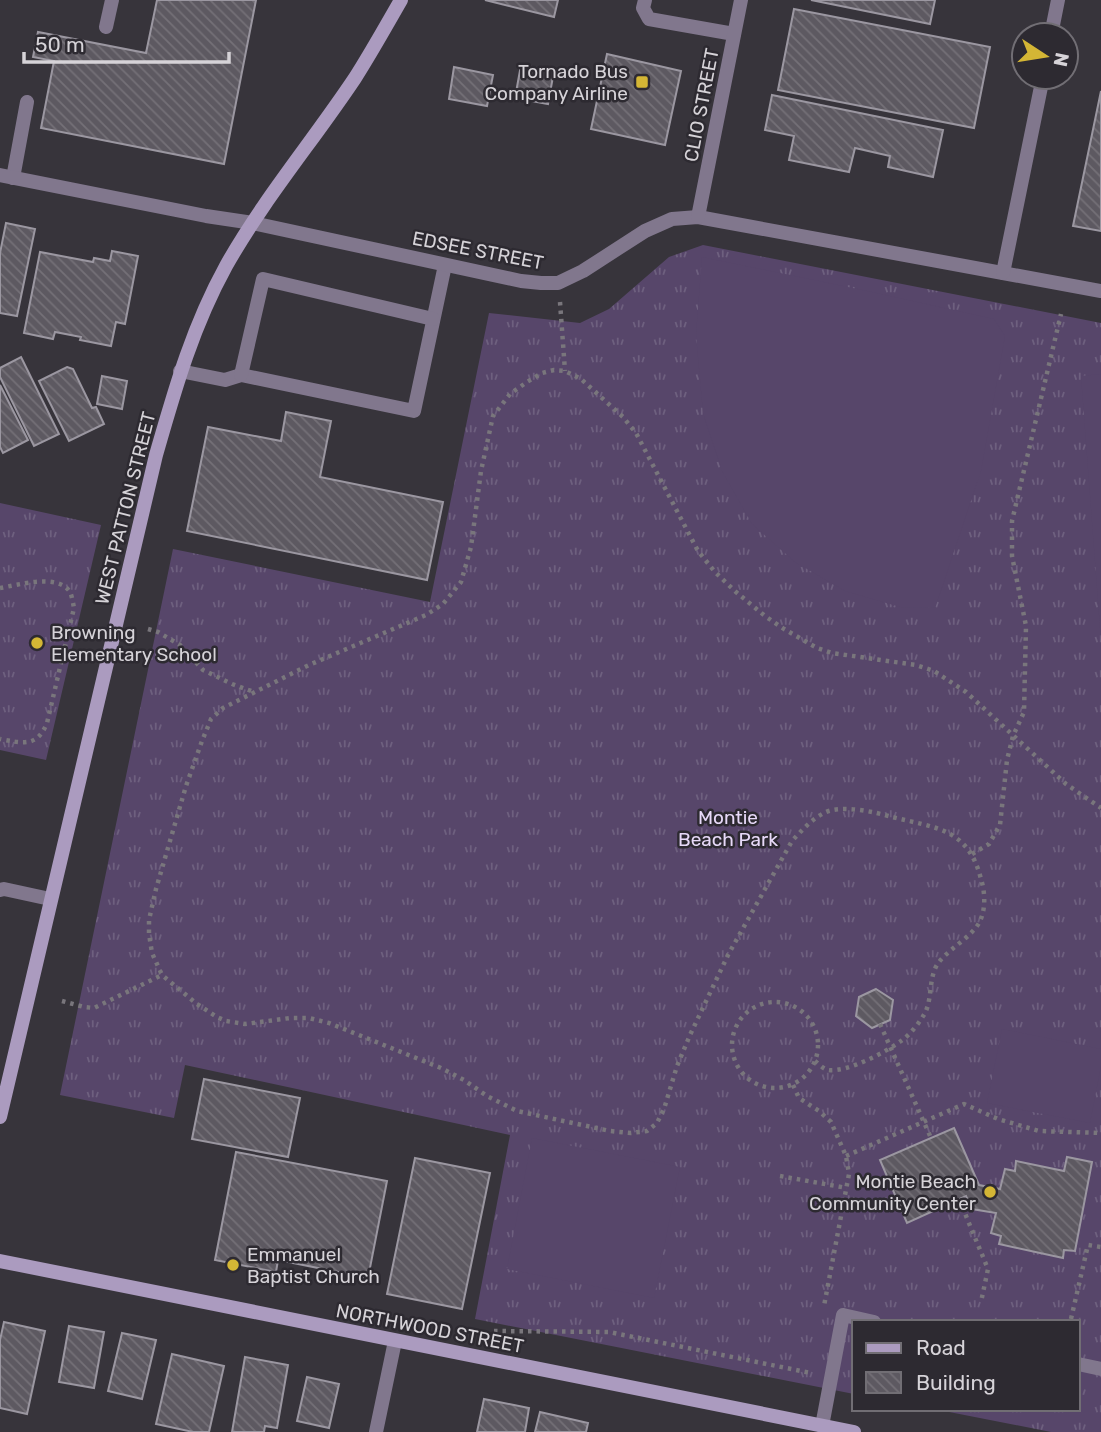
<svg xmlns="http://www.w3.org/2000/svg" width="1101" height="1432" font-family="Rubik,sans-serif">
  <defs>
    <pattern id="grass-tufts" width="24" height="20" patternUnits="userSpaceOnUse" patternTransform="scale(1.75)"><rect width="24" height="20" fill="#57466a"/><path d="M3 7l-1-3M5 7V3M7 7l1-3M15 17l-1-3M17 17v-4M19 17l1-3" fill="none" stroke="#6e607f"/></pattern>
    <pattern id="building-back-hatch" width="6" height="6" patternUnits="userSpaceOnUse" patternTransform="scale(1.75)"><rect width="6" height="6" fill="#5d5961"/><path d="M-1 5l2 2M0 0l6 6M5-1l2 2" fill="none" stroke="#747077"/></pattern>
  </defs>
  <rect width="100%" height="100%" fill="#37343b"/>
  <!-- grass -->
  <g fill="url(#grass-tufts)">
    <polygon points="703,245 1101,323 1101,1432 1051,1432 934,1409 1078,1409 1078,1322 854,1322 854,1394 475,1319 510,1135 185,1065 174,1118 60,1095 173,549 430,602 489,313 580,323 609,309 669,257"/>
    <polygon points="0,503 101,525 46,760 0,750"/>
  </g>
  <!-- garden -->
  <g fill="#57466a">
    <polygon points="702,257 872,292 994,319 1005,336 981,471 935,608 900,607 845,591 795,562 752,524 722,471 703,413 696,335"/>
    <polygon points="1101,374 1101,641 1081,376"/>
    <polygon points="1002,1029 1101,1049 1101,1066 1090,1123 987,1103"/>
    <polygon points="532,1138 680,1167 654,1298 507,1269"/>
  </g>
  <!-- building -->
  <g fill="url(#building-back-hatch)" stroke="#9b97a1" stroke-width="2">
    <polygon points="157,0 256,0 224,164 41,128 54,61 33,57 38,32 146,53"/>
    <polygon points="485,0 558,0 554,17"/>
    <polygon points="811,0 935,0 930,24"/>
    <polygon points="794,9 990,47 974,128 778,90"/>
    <polygon points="607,54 681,71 665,145 591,129"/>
    <polygon points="521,65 554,71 548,104 515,98"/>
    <polygon points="454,67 493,75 487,106 449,99"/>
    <polygon points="1101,91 1101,231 1073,226"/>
    <polygon points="772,95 943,130 933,177 888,167 890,156 855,148 849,172 789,160 794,136 765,130"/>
    <polygon points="6,223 35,229 17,316 0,313 0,253"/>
    <polygon points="112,251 138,256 125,324 116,322 111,346 80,340 81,337 55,332 53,339 24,333 40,252 93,262 94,258 110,261"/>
    <polygon points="21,357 59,434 34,446 0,377 0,368"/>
    <polygon points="67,367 73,369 92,408 96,407 104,424 69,441 39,381"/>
    <polygon points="102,376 127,381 122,409 97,404"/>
    <polygon points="0,385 28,440 3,453 0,447"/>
    <polygon points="286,412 331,421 320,477 443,502 427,580 187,531 208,427 281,441"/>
    <polygon points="876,989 893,1000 890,1020 872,1028 856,1016 859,997"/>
    <polygon points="204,1079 300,1098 288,1157 192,1139"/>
    <polygon points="954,1128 979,1185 1000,1189 1005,1169 1015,1171 1016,1161 1064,1171 1067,1157 1092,1162 1075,1251 1064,1250 1063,1258 999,1244 1001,1236 991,1233 996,1213 972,1209 966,1196 907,1223 880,1160"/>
    <polygon points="236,1152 387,1181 368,1278 278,1260 276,1272 215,1260"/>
    <polygon points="415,1158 490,1173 462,1309 387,1294"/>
    <polygon points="4,1322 45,1331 27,1414 0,1408 0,1340"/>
    <polygon points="69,1326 104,1332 94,1388 59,1382"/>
    <polygon points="122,1333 156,1340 142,1399 108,1391"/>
    <polygon points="172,1354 224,1366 209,1432 193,1432 156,1424"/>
    <polygon points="245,1357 288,1365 277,1428 265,1426 264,1432 232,1432"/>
    <polygon points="307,1377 339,1384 329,1428 297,1421"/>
    <polygon points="484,1399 529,1408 525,1432 477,1432"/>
    <polygon points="540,1412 588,1423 586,1432 535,1432"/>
  </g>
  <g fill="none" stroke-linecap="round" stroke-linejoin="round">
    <!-- path -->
    <g stroke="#79767c" stroke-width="4.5" stroke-dasharray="3.5 5" stroke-linecap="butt">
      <polyline points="560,302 565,371"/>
      <path d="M0,588c18,-3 58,-15 70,4 2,4 3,11 4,16l-27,115c-10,25 -25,20 -47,16"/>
      <polyline points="148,629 158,632 180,645 203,670 232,684 254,692"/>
      <polyline points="972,854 989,844 1000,825 1007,760 1013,736 1024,712 1026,626 1012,556 1012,521 1061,314"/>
      <polyline points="62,1001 84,1007 94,1008 162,975"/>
      <circle cx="775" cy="1045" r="43"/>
      <polyline points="880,1024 931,1138"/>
      <path d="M815,1061c4,3 8,8 13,9 18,3 58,-18 73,-29 10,-7 18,-18 24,-28 8,-16 3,-37 14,-51 11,-14 34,-26 41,-41 6,-13 5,-29 1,-42 -13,-51 -45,-51 -89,-62 -17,-5 -51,-13 -68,-4 -12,6 -22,17 -32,28l-64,114 -38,80 -13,31 -13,43 -7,14 -10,8 -16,2 -21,-2 -93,-20 -30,-15 -23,-16 -23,-12 -112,-45 -20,-5h-19l-45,6 -19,-3 -9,-4 -20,-13 -35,-29 -10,-22 -3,-19v-14l7,-31 30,-103 16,-45 9,-22 12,-11 86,-43 117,-50 17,-11 18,-22 10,-35 10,-76 12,-55 17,-22 17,-12 15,-9 12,-3 11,1 16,8 42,38 13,16 62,118 17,21 21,20 29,24 19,13 33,19 15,5 84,12 18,6 32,21 100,92 35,24"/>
      <polyline points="793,1085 799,1098 819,1111 831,1122 846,1156 849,1174 824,1306"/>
      <polyline points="846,1156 964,1104 998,1119 1039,1131 1101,1133"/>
      <polyline points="780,1176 847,1188"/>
      <polyline points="959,1199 988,1269 981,1302"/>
      <polyline points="1071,1319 1088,1245 1101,1247"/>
      <polyline points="494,1331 609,1332 811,1373"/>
    </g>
    <!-- lane -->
    <g stroke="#81778d" stroke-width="14">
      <polyline points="645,0 643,8 649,19 734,34"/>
      <polyline points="13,178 27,102"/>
      <polyline points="180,371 225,380 241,375 414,411 445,265"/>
      <polyline points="241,375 263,279 433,319"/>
      <polyline points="0,890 4,889 50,899"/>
      <polyline points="1078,1364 1101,1369"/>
      <polyline points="822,1426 843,1315 874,1322"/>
    </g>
    <!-- street -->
    <g stroke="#81778d" stroke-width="14">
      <polyline points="106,27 112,0"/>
      <polyline points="1051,35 1058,0"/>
      <polyline points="0,175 206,216 253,223 521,281 541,283 558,283 583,271 645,231 672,219 698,217 1101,291"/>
      <polyline points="698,217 741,0"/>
      <polyline points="1003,273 1043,77"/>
      <polyline points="376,1432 395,1341"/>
    </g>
    <!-- secondary -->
    <g stroke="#ab9bbf" stroke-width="14">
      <path d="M0,1117l156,-662c19,-66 36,-127 70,-189 37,-66 87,-125 129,-188 16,-25 31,-52 46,-78"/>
      <polyline points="0,1261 854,1432"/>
    </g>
  </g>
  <!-- markers -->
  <g fill="#d4b635" stroke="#2d2a31" stroke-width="2.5">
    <rect x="635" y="75" width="14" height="14" rx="3.5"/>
    <circle cx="37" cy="643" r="7"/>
    <circle cx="990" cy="1192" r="7"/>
    <circle cx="233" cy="1265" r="7"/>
  </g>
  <g text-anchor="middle" stroke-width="5" stroke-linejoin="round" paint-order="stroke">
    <!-- poi labels -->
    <g font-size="19" fill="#d6d3d8" stroke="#2d2a31" text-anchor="end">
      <text x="628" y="78">Tornado Bus<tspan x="628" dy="22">Company Airline</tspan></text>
      <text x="51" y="639" text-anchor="start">Browning<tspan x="51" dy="22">Elementary School</tspan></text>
      <text x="976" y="1188">Montie Beach<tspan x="976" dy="22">Community Center</tspan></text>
      <text x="247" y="1261" text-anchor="start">Emmanuel<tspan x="247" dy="22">Baptist Church</tspan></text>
    </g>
    <!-- street labels -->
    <g font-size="19" fill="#d6d3d8" stroke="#2d2a31">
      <text transform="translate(701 105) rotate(-79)" y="7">CLIO STREET</text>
      <text transform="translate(478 250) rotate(11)" y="7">EDSEE STREET</text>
      <text transform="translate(125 508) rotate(-76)" y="7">WEST PATTON STREET</text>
      <text transform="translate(430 1328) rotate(11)" y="7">NORTHWOOD STREET</text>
    </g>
    <!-- park labels -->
    <g font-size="19" fill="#e7d9f8" stroke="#2d2a31">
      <text x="728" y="824">Montie<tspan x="728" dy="22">Beach Park</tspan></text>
    </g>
  </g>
  <!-- legend -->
  <rect x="852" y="1320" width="228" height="91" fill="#2d2a31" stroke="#716e74" stroke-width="2"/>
  <rect x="866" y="1343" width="35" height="10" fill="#ab9bbf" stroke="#716e74" stroke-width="2"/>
  <text x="916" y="1355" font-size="21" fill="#d6d3d8">Road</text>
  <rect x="866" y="1372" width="35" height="21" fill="url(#building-back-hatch)" stroke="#716e74" stroke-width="2"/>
  <text x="916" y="1390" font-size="21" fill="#d6d3d8">Building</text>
  <!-- north arrow -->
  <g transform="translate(1045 56) rotate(102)"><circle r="33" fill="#2d2a31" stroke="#716e74" stroke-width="2"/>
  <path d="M0-5L12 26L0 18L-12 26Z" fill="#d4b635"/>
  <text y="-10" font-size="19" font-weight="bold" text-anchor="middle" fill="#d6d3d8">N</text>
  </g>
  <!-- scale -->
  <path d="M24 52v10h205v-10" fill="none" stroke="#d6d3d8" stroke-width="3.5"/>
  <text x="35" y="52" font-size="21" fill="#d6d3d8" stroke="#2d2a31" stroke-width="5" paint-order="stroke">50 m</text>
</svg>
